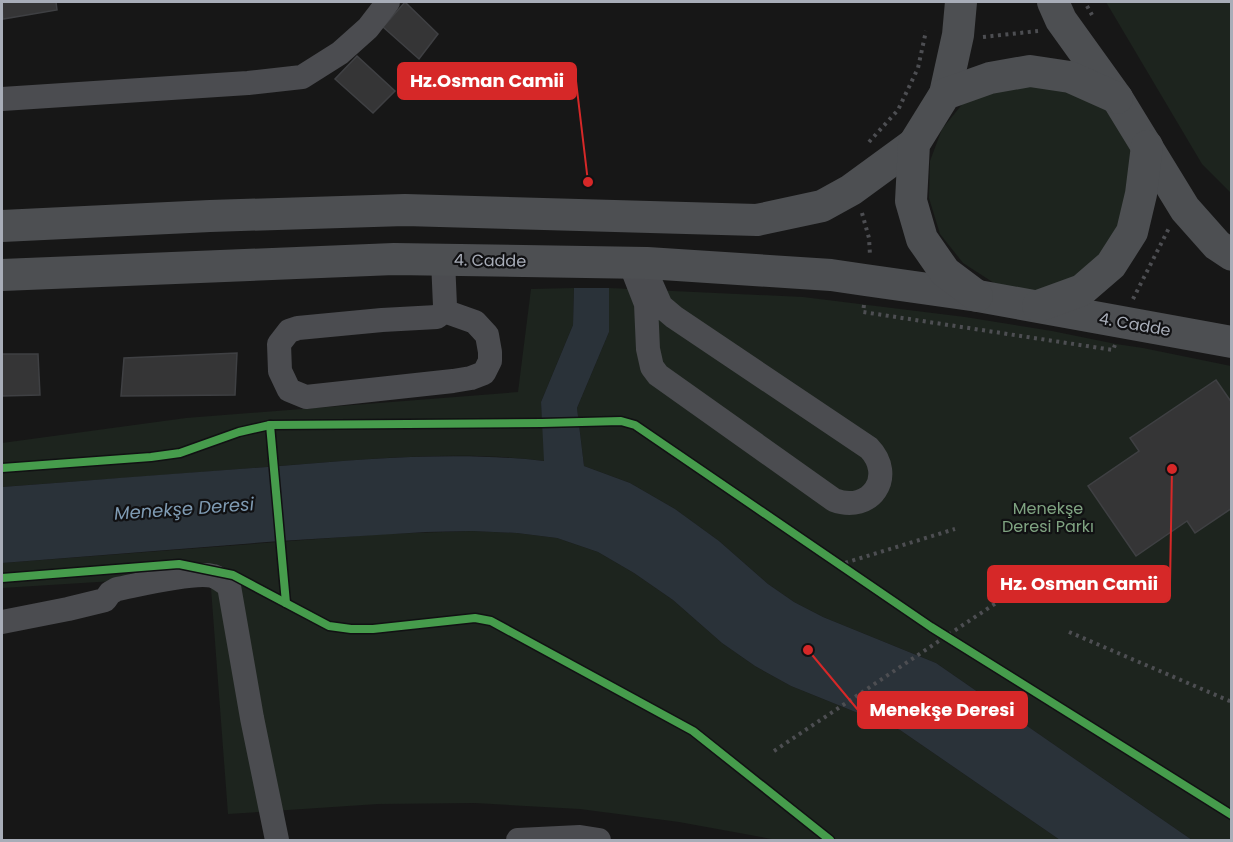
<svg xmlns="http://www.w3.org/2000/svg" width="1233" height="842" font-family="Poppins,sans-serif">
  <rect width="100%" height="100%" fill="#171717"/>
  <!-- green -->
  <g fill="#1d241e">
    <polygon points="1106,2 1231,2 1231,193 1202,164"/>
    <polygon points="992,84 1090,90 1135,140 1127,242 1068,286 1031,291 994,283 963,263 940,234 929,198 930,161 942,129 964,102"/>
    <path d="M574,288l-1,37 -32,77 4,59c-85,-11 -170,-2 -254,4 -96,8 -193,15 -289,22v-44l184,-25 332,-26 13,-103z"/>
    <polygon points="609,288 803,297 965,317 1052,331 1116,344 1143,348 1231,366 1231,840 1192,840 936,663 823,617 794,602 768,584 719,541 675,509 630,483 584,466 577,408 609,332"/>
    <polygon points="472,531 517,533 557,538 598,552 634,573 673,600 722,643 755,666 791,686 900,730 1060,840 777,840 679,822 580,809 475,803 378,804 228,814 210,575 2,588 2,563 384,534"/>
  </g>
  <!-- water -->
  <path fill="#2a3239" d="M574,288h35v44l-32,76 7,58 46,17 45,26 44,32 49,43 26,18 29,15 113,46 256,177h-132l-160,-110 -109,-44 -36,-20 -33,-23 -49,-43 -39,-27 -36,-21 -41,-14 -40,-5 -45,-2 -46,1 -146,9 -278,22v-76c92,-7 185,-14 278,-21 88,-7 176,-15 264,-5l-3,-59 32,-77z"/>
  <!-- building -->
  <g fill="#353536" stroke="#3f4043" stroke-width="1.5">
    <polygon points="2,2 56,2 57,10 3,19"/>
    <polygon points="405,2 438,34 419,59 383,27"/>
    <polygon points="357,56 395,91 373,113 335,79"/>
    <polygon points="237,353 235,395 121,396 124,358"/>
    <polygon points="2,354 38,354 40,395 2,396"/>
    <polygon points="1216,380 1232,403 1232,508 1195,533 1187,521 1136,556 1088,486 1139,451 1130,438"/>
  </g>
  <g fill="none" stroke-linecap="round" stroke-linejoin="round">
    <!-- path -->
    <g stroke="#4d4e52" stroke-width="4" stroke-dasharray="3 4.5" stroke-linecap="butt">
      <polyline points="1087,6 1092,15"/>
      <polyline points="983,37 1038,31"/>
      <polyline points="869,142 898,110 918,68 926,31"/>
      <polyline points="862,213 869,238 870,255"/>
      <polyline points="1133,299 1169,228"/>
      <polyline points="864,305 863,312 1113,350 1115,345"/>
      <polyline points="838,565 955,529"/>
      <polyline points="1069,632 1232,702"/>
      <polyline points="774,751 1002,599"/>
    </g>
    <!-- minor -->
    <g stroke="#4b4c50" stroke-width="24">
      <polyline points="2,99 248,83 302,77 340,53 368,28 388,2"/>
      <polyline points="443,260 445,306 444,311 437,317 382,320 298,328 289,331 279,344 280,371 289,390 306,397 453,381 471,378 484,373 490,361 490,352 487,335 475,322 444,311"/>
      <path d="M630,263l16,41 2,45 4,18 6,8 176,125c37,14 62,-24 35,-52l-195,-131 -13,-11 -11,-25 -3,-18"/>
      <path d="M2,622l66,-13 37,-9 5,-7 7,-4c21,-4 77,-18 96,-13 6,2 11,6 16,10l23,132 25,122"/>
      <polyline points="518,840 580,837 599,840"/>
    </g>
    <!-- major -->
    <g stroke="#4d4f52" stroke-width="32">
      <polyline points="1053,2 1061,20 1117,98 1185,209 1217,245 1232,255"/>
      <polyline points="945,94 958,35 961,2"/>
      <polyline points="2,226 210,216 405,210 757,220 822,206 851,190 914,144"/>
      <polyline points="2,275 394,259 647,263 831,275 865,280 978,296 1232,342"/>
      <polyline points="977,296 945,272 922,239 911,201 914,144 945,94 990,78 1030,71 1070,77 1117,98"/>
      <polyline points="1038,306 1082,290 1111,265 1132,232 1141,194 1147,146"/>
    </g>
    <!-- cycleway casing -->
    <g stroke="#111113" stroke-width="11">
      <g id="cycleway">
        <polyline points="2,468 151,457 180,453 239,432 270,425"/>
        <polyline points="2,578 179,564 233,575 329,626 351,629 373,629 475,618 491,621 693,731 830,840"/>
        <polyline points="286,603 270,425 542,423 621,421 635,425 931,627 1232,815"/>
      </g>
    </g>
    <!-- cycleway -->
    <use href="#cycleway" stroke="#469c4c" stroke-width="8"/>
  </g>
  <g text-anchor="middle" stroke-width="4.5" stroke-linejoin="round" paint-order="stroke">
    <!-- street labels -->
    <g font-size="16" fill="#a8adb8" stroke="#111113">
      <text transform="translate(490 260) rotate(1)" y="6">4. Cadde</text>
      <text transform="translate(1135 324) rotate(10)" y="6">4. Cadde</text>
    </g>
    <!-- park labels -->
    <g font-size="16" fill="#7fa381" stroke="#111113">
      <text x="1048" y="514">Menekşe<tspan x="1048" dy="18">Deresi Parkı</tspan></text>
    </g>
    <!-- water labels -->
    <g font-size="18" font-style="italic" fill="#7f9bb3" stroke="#111113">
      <text transform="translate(184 509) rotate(-4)" y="6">Menekşe Deresi</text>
    </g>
  </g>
  <!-- callouts -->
  <path fill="none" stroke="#d62828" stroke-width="2" d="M588 182L576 81M1172 469L1170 584M808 650L858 710"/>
  <g fill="#d62828" stroke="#111113" stroke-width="2">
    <circle cx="588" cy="182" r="6"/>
    <circle cx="1172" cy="469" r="6"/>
    <circle cx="808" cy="650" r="6"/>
  </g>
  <g fill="#d62828" stroke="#d62828" stroke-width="2">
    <rect x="398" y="63" width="178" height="36" rx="6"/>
    <rect x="988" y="566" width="182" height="36" rx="6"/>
    <rect x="858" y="692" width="169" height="36" rx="6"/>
  </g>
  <g font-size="18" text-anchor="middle" font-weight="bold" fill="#fff">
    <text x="487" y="87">Hz.Osman Camii</text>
    <text x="1079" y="590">Hz. Osman Camii</text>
    <text x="942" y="716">Menekşe Deresi</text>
  </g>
  <!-- border -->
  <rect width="1233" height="842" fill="none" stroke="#a8adb8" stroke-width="6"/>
</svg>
